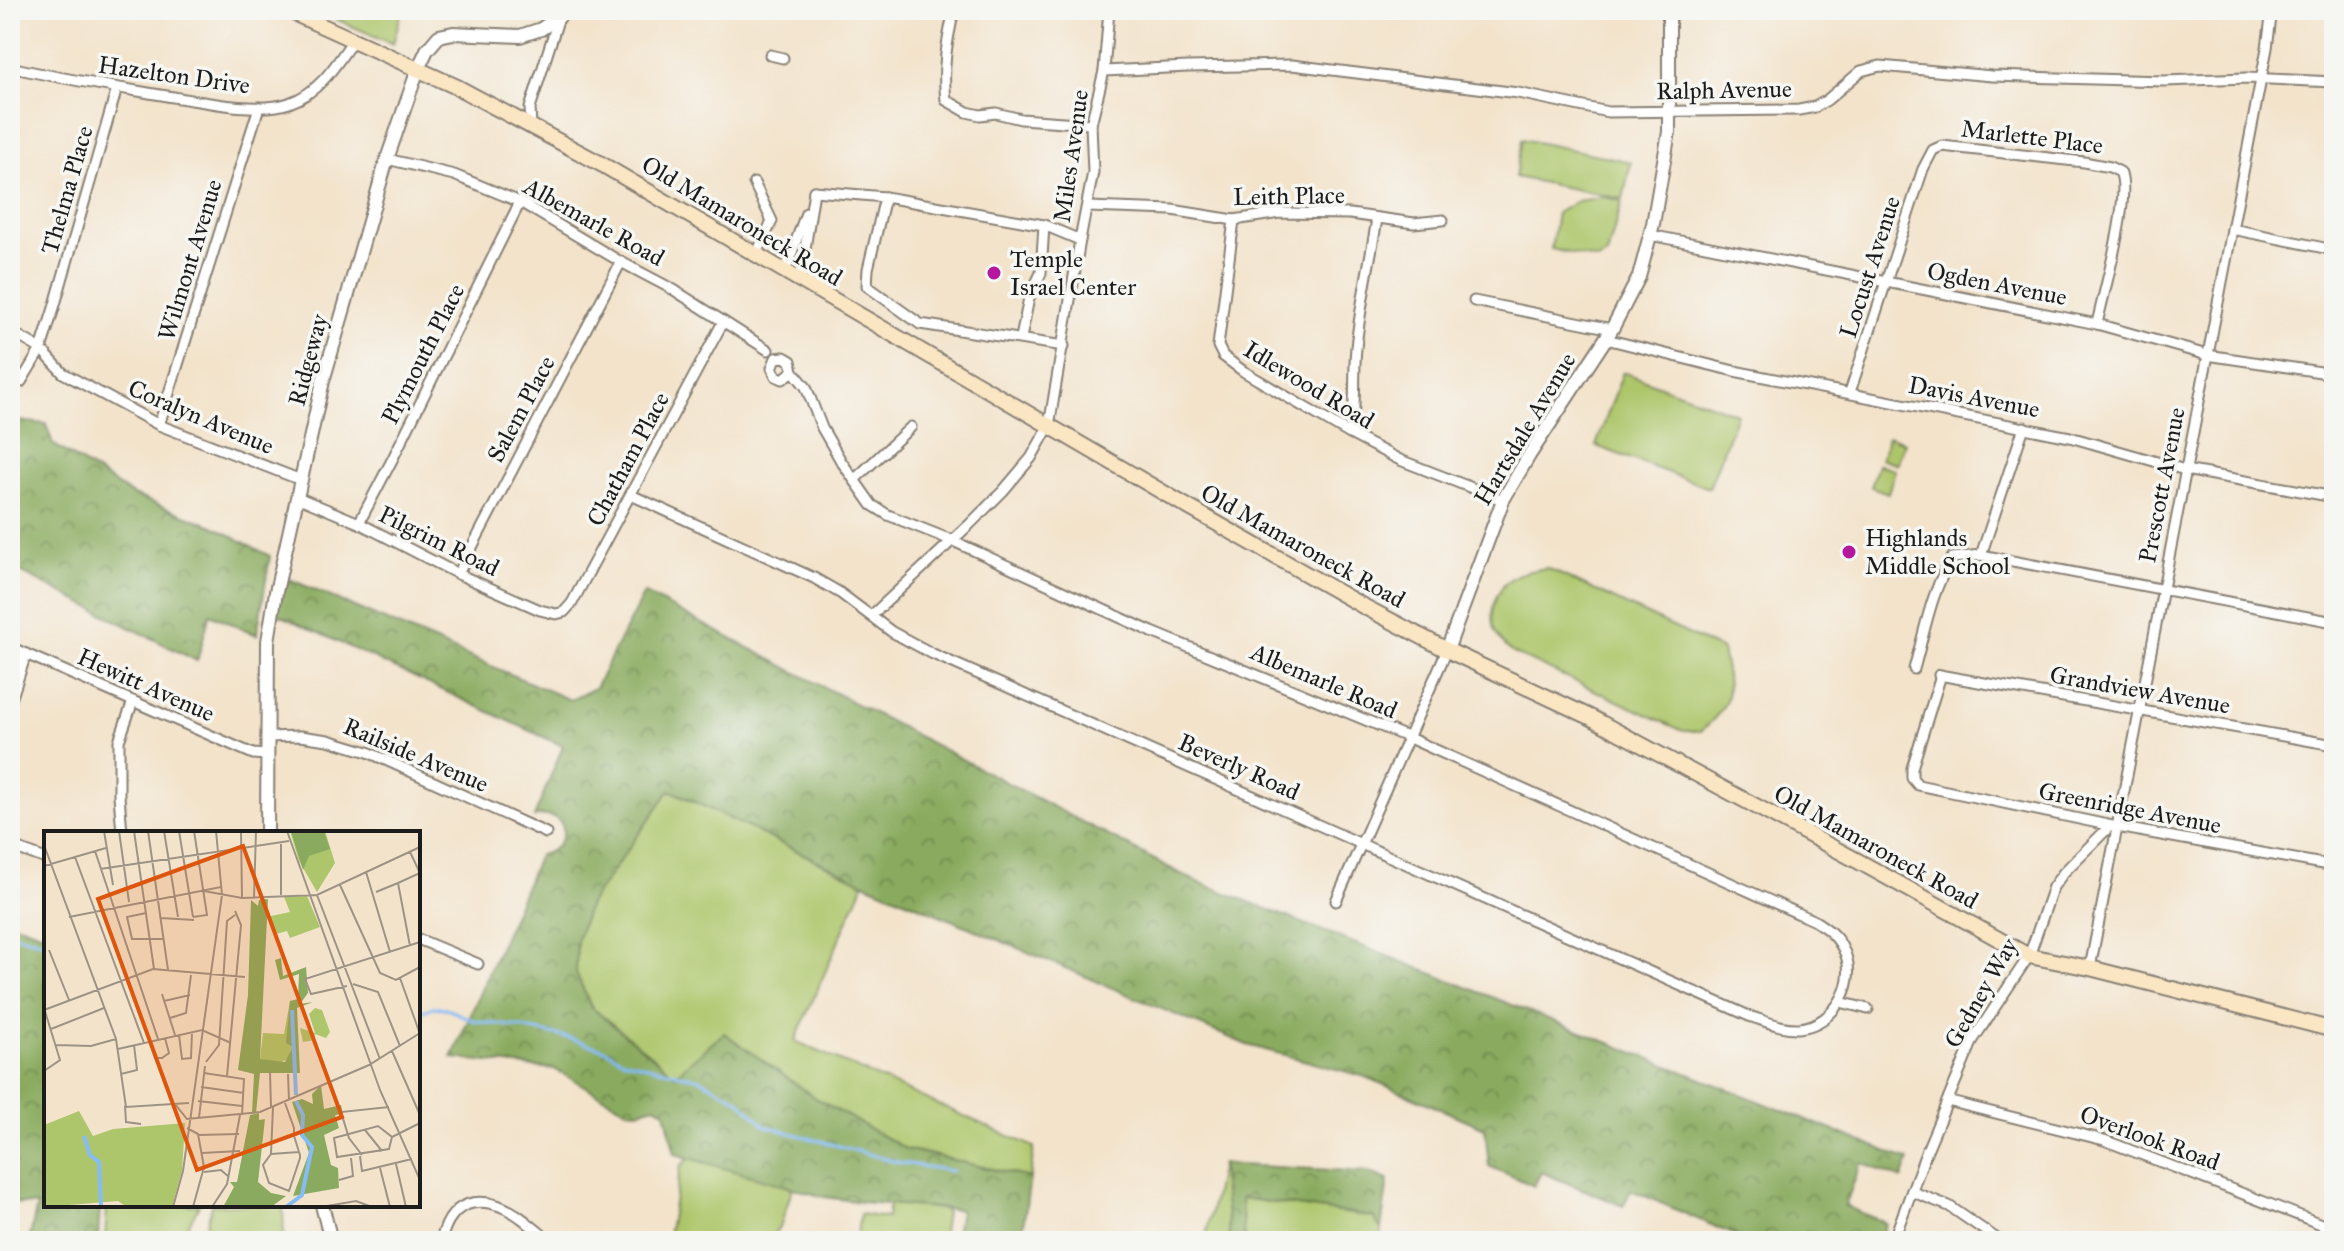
<svg xmlns="http://www.w3.org/2000/svg" width="2344" height="1251" font-family="'IM FELL Great Primer',serif">
  <defs>
    <pattern id="forest-crowns" width="20" height="18" patternUnits="userSpaceOnUse" patternTransform="scale(2)"><rect width="20" height="18" fill="#8aab5f"/><path d="M2 6a3 3 0 1 1 6 0M12 15a3 3 0 1 1 6 0" fill="none" stroke="#708a4e"/></pattern>
  </defs>
  <rect width="100%" height="100%" fill="#f6f6f2"/>
  <filter id="ink" filterUnits="userSpaceOnUse"><feTurbulence type="fractalNoise" baseFrequency=".0125" numOctaves="2"/><feDisplacementMap in="SourceGraphic" scale="16" xChannelSelector="R" yChannelSelector="G"/><feConvolveMatrix kernelMatrix="1 2 1 2 8 2 1 2 1" color-interpolation-filters="sRGB"/></filter>
  <filter id="wash" filterUnits="userSpaceOnUse"><feTurbulence type="fractalNoise" baseFrequency=".006" numOctaves="4" result="noise"/><feDisplacementMap in="SourceGraphic" scale="32" xChannelSelector="R" yChannelSelector="G"/><feGaussianBlur stdDeviation="1.8" result="paint"/><feColorMatrix in="noise" values="0 0 0 0 0 0 0 0 0 0 0 0 0 0 0 0 0 1.4 0 .05"/><feComposite in="paint" operator="in"/></filter>
  <g filter="url(#wash)">
    <rect width="100%" height="100%" fill="#f3e3cb"/>
    <!-- green -->
    <g fill="#adc66b" stroke="#647144" stroke-width="2">
      <polygon points="315,10 402,10 393,44"/>
      <polygon points="1522,139 1631,162 1623,199 1515,177"/>
      <polygon points="1604,197 1622,201 1607,255 1598,260 1551,249 1557,213 1577,201"/>
      <polygon points="1623,372 1737,414 1709,488 1596,446"/>
      <polygon points="1888,436 1905,442 1897,464 1881,459"/>
      <polygon points="1878,464 1895,470 1888,493 1871,487"/>
      <path d="M1547,568l175,82c8,41 13,52 -21,81h-18l-170,-78c-5,-4 -11,-9 -14,-14 -14,-21 -5,-51 16,-63 9,-5 22,-6 32,-8z"/>
      <polygon points="670,790 864,883 795,1041 1034,1147 1030,1178 906,1149 817,1099 675,1075 591,1007 576,973 577,939 589,904"/>
      <polygon points="695,1155 796,1177 781,1224 769,1241 667,1241 681,1165"/>
      <polygon points="1221,1164 1230,1241 1205,1241"/>
      <polygon points="1240,1197 1374,1217 1381,1229 1380,1241 1244,1241"/>
      <polygon points="889,1201 946,1210 942,1241 856,1241 860,1214 887,1218"/>
      <polygon points="107,1205 199,1205 182,1237 176,1241 105,1241"/>
      <polygon points="212,1205 283,1205 284,1241 202,1241"/>
    </g>
    <!-- forest -->
    <g fill="url(#forest-crowns)" stroke="#53643e" stroke-width="2">
      <polygon points="10,416 18,421 46,424 53,444 133,495 213,526 270,556 257,635 210,614 197,661 10,567"/>
      <path d="M280,575l290,125 25,-12 49,-95 549,287 716,280 -7,19 -41,-16 -16,43 41,17 -5,18h-133l-117,-51 -8,16 -82,-34 -7,14 -45,-20 -4,-38 -119,-51 -119,-32 -383,-162 -194,-93 -81,114 -12,35 -1,34 15,34 84,68 49,-42 93,66 89,50 124,29 -9,63h-66l5,-31 -98,-8 -38,-5 -149,-43 -10,-43 -10,-5 -17,5 -11,-1 -73,-41 -102,-11 87,-203c27,-4 34,-37 8,-39 -4,-1 -9,0 -13,1l29,-71 -290,-134z"/>
      <polygon points="10,922 46,935 46,1205 100,1205 98,1241 29,1241 37,1205 10,1203"/>
      <polygon points="1221,1164 1369,1172 1388,1180 1381,1229 1373,1217 1241,1198 1244,1241 1230,1241"/>
    </g>
    <g fill="none" stroke-linecap="round" stroke-linejoin="round">
      <!-- stream -->
      <g stroke="#85bcf5" stroke-width="3">
        <polyline points="10,934 46,942"/>
        <polyline points="418,1013 433,1007 445,1008 475,1021 517,1027 566,1037 606,1050 623,1060 700,1079 739,1100 765,1126 901,1163 953,1171"/>
      </g>
    </g>
  </g>
  <g filter="url(#ink)">
    <g fill="none" stroke-linecap="round" stroke-linejoin="round">
      <!-- minor casing -->
      <g stroke="#888074" stroke-width="13">
        <g id="minor">
          <path d="M954,10c-7,31 -12,58 -8,90l21,12 13,3 16,-2 25,6 70,5"/>
          <polyline points="770,55 783,58"/>
          <path d="M10,67c52,12 104,20 157,29 32,5 91,18 122,7 30,-10 47,-38 64,-63"/>
          <polyline points="1104,71 1188,67 1292,65 1518,93 1608,112 1799,110 1815,107 1827,100 1861,71 1880,66 1992,76 2164,81 2247,78 2334,82"/>
          <polyline points="531,126 530,108 559,17"/>
          <polyline points="387,159 454,175 520,202 621,262 674,290 768,350"/>
          <polyline points="754,183 772,221 756,255"/>
          <polyline points="814,191 885,197"/>
          <polyline points="1088,207 1172,210 1234,220 1280,213 1350,214 1414,223 1443,220"/>
          <polyline points="1234,220 1218,346 1223,356 1243,371 1350,434 1400,460 1503,500"/>
          <polyline points="2232,229 2334,250"/>
          <polyline points="1650,235 2097,324 2207,355 2334,374"/>
          <polyline points="785,272 806,213"/>
          <polyline points="800,281 814,191"/>
          <polyline points="1474,301 1612,329"/>
          <polyline points="10,331 41,349 63,373 159,425 301,480"/>
          <polyline points="1021,338 1029,298 1041,273 1044,225"/>
          <polyline points="1606,339 1734,371 2070,437 2185,470 2334,497"/>
          <polyline points="1064,346 920,324 867,286 868,269 885,197 1044,225 1080,240"/>
          <polyline points="21,382 41,349 54,308 117,88"/>
          <path d="M1850,392l73,-223 10,-19 9,-4 142,16 26,5 10,5c12,24 -17,122 -23,152"/>
          <polyline points="159,425 259,107"/>
          <path d="M1350,434c7,-28 3,-57 6,-86 4,-43 14,-86 21,-129"/>
          <polyline points="854,480 911,427"/>
          <path d="M631,495l183,83 26,15 52,39 41,22 816,362c16,5 34,13 50,12 37,-3 62,-49 43,-81 -6,-12 -16,-19 -27,-26l-408,-184 -255,-105 -201,-92 -63,-25 -16,-10 -31,-44 -19,-33 -16,-41 -13,-16 -2,-10 -7,-4 -8,1 -4,10 4,8 7,3 10,-8"/>
          <polyline points="297,497 359,523 458,574 540,610 556,614 564,612 572,603 723,322"/>
          <polyline points="359,523 392,460 520,202"/>
          <polyline points="1981,555 2024,427"/>
          <polyline points="458,574 621,262"/>
          <polyline points="871,616 970,524 1003,491 1031,458 1049,426 1080,240 1093,172 1091,124 1104,71 1109,10"/>
          <polyline points="10,647 253,754 266,755"/>
          <path d="M1914,669c10,-35 18,-81 38,-111l29,-3 353,67"/>
          <polyline points="1939,675 2334,745"/>
          <polyline points="1941,675 1912,768 1912,778 1918,785 2117,827 2334,866"/>
          <polyline points="10,703 26,654"/>
          <polyline points="266,737 300,736 328,740 368,752 546,833"/>
          <polyline points="122,833 119,795 119,741 133,701"/>
          <polyline points="10,846 46,859"/>
          <polyline points="1336,901 1447,650"/>
          <polyline points="418,939 478,964"/>
          <polyline points="2090,968 2267,48 2272,10"/>
          <polyline points="1840,1002 1868,1009"/>
          <polyline points="1947,1101 2104,1140 2334,1229"/>
          <polyline points="1913,1192 1949,1206 2000,1241"/>
          <path d="M441,1241c11,-48 49,-47 83,-21 8,7 18,13 24,21"/>
          <polyline points="1893,1241 1927,1150 1973,1040 2029,956 2053,887 2064,872 2110,826"/>
        </g>
      </g>
      <!-- tertiary casing -->
      <g stroke="#888074" stroke-width="16">
        <g id="tertiary">
          <polyline points="1447,650 1503,500 1530,454 1612,329 1639,277 1653,224 1669,132 1669,10"/>
          <polyline points="267,833 268,641 276,592 323,381 387,159 418,69 427,50 439,36 453,33 520,36 541,29 559,17 561,10"/>
          <polyline points="322,1205 331,1241"/>
        </g>
      </g>
      <!-- secondary casing -->
      <g stroke="#888074" stroke-width="18">
        <polyline id="secondary" points="287,10 457,87 603,165 1188,507 1361,605 1447,650 1590,717 1867,866 2029,956 2090,968 2334,1030"/>
      </g>
      <!-- minor -->
      <use href="#minor" stroke="#fff" stroke-width="9"/>
      <!-- tertiary -->
      <use href="#tertiary" stroke="#fff" stroke-width="12"/>
      <!-- secondary -->
      <use href="#secondary" stroke="#fbe6c4" stroke-width="14"/>
    </g>
  </g>
  <!-- markers -->
  <g fill="#b5179e" stroke="#f6f6f2" stroke-width="3">
    <circle cx="994" cy="273" r="8"/>
    <circle cx="1849" cy="552" r="8"/>
  </g>
  <g text-anchor="middle" stroke-width="7" stroke-linejoin="round" paint-order="stroke">
    <!-- street labels -->
    <g font-size="24" fill="#1c1c1c" stroke="#f6f6f2">
      <text transform="translate(174 75) rotate(8)" y="8">Hazelton Drive</text>
      <text transform="translate(1724 90) rotate(-1)" y="8">Ralph Avenue</text>
      <text transform="translate(2032 137) rotate(7)" y="8">Marlette Place</text>
      <text transform="translate(1071 156) rotate(-82)" y="8">Miles Avenue</text>
      <text transform="translate(67 190) rotate(-74)" y="8">Thelma Place</text>
      <text transform="translate(1289 196) rotate(-1)" y="8">Leith Place</text>
      <text transform="translate(742 221) rotate(31)" y="8">Old Mamaroneck Road</text>
      <text transform="translate(594 222) rotate(29)" y="8">Albemarle Road</text>
      <text transform="translate(190 260) rotate(-73)" y="8">Wilmont Avenue</text>
      <text transform="translate(1870 267) rotate(-72)" y="8">Locust Avenue</text>
      <text transform="translate(1997 284) rotate(11)" y="8">Ogden Avenue</text>
      <text transform="translate(423 354) rotate(-63)" y="8">Plymouth Place</text>
      <text transform="translate(308 360) rotate(-75)" y="8">Ridgeway</text>
      <text transform="translate(1309 385) rotate(31)" y="8">Idlewood Road</text>
      <text transform="translate(1974 397) rotate(11)" y="8">Davis Avenue</text>
      <text transform="translate(521 409) rotate(-62)" y="8">Salem Place</text>
      <text transform="translate(201 417) rotate(23)" y="8">Coralyn Avenue</text>
      <text transform="translate(1525 429) rotate(-59)" y="8">Hartsdale Avenue</text>
      <text transform="translate(628 459) rotate(-62)" y="8">Chatham Place</text>
      <text transform="translate(2162 485) rotate(-79)" y="8">Prescott Avenue</text>
      <text transform="translate(439 541) rotate(26)" y="8">Pilgrim Road</text>
      <text transform="translate(1303 546) rotate(29)" y="8">Old Mamaroneck Road</text>
      <text transform="translate(1324 681) rotate(23)" y="8">Albemarle Road</text>
      <text transform="translate(146 685) rotate(24)" y="8">Hewitt Avenue</text>
      <text transform="translate(2140 690) rotate(10)" y="8">Grandview Avenue</text>
      <text transform="translate(416 755) rotate(23)" y="8">Railside Avenue</text>
      <text transform="translate(1239 767) rotate(24)" y="8">Beverly Road</text>
      <text transform="translate(2130 808) rotate(11)" y="8">Greenridge Avenue</text>
      <text transform="translate(1876 847) rotate(29)" y="8">Old Mamaroneck Road</text>
      <text transform="translate(1981 993) rotate(-60)" y="8">Gedney Way</text>
      <text transform="translate(2150 1138) rotate(20)" y="8">Overlook Road</text>
    </g>
    <!-- poi labels -->
    <g font-size="24" fill="#1c1c1c" stroke="#f6f6f2" text-anchor="start">
      <text x="1010" y="267">Temple<tspan x="1010" dy="28">Israel Center</tspan></text>
      <text x="1865" y="546">Highlands<tspan x="1865" dy="28">Middle School</tspan></text>
    </g>
  </g>
  <!-- overview -->
  <g transform="translate(44 831)">
    <rect width="376" height="376" fill="#f3e3cb"/>
    <path d="M246,0h35l10,32 -18,29 -18,-31zM263,65l13,31 -30,11 -3,-7 -11,3 -7,-12 2,-6 19,-4 -6,-15zM246,170l3,45 -5,13 -11,5 -17,-5 3,-26 21,1zM271,177l7,2 8,22 -4,6 -11,-4v6l-12,2 -3,-14 15,5 -6,-19zM35,280l14,25 20,-7 72,-6 -3,48 -10,36h-45l-9,-6 -74,6v-82z" fill="#adc66b"/>
    <path d="M247,0h33l6,18 -21,7 -6,14zM224,68l-8,160 25,3 8,-15 -7,-4 4,-42 8,-2 1,-25 -19,6 -5,-20 6,-2 2,18 23,-9 2,26 -8,11 13,-2 -16,6 3,65h-40l-4,40h-4l2,-39 -16,-4 10,-75 3,-95 7,6 1,-6zM277,254l3,24 17,-4 2,9 -8,1 4,13 -15,7 7,30 7,3 1,20 -46,8 16,-43 -17,-51 10,-3 11,5 -1,-10zM215,282v7l6,-1 -7,63 13,11 15,3 -15,11h-48l11,-20 -4,-5h7l13,-67z" fill="#8aab5f"/>
    <path fill="none" stroke="#85bcf5" stroke-width="4" d="M248,179l4,85M40,305l6,19 9,7 2,45M242,376l16,-12 10,-48 -10,-12 1,-20 -7,-14"/>
    <path fill="none" stroke="#9d9385" stroke-width="2" d="M60,0l9,54M75,0l10,71M90,0l20,138M104,0l20,139M120,0l14,86M135,0l14,86M197,0l1,67M243,0l93,259 40,90M237,11v53M0,14l72,194 10,68 63,-4M51,20l63,188M31,26l69,186M0,35l62,-18M56,38l189,-28M322,41l24,80M354,52l12,63M296,54l40,88 16,7 24,-13M160,60l38,7 75,-3 103,-48M332,61l22,-9 22,-10 -10,-21M273,64l63,164M210,67l2,-67M102,82l-19,4 5,22h32M25,86l152,-30M149,86l14,-2 -13,-84M117,87l33,2M5,119l20,50M356,147l20,56M309,153l25,8 22,54M303,155l-36,8 -6,-15 115,-37M118,163l13,41M120,170l26,-6M0,179l109,-41 92,8M126,187l16,-5 5,-38M7,198l53,-21M135,204l3,24 9,-1 1,-26M107,210l4,17h7l7,-5 -4,-15M12,214l35,1 25,-7M74,218l84,-19 29,13M348,220l28,64M162,231l13,-17 8,-124 8,-6M0,240l16,-11 -16,-52M226,241l1,36M160,242l40,6 -2,36M77,243l16,-4 -3,-25M244,243l1,27M183,245l14,-151 -6,-14M157,256l43,6M154,270l44,5M241,272l9,25v8l1,3 4,13 1,3v3l-11,33 -20,-8 -6,-18 8,-11 28,-2M131,273l12,15 73,-7 109,-47 51,-32M81,275l1,16 15,2M155,287l6,-52M334,295l14,11 -3,12 -52,8 -3,-19zM143,297l11,6 6,33 -11,40M321,299l17,21M154,304l41,-1M348,306l28,-14M158,322l38,-2M227,323l2,-47M318,324l-13,-17 -8,-26 48,-5M316,325l2,15 50,-12M352,333l10,43M336,337l10,39M160,341l17,-2 8,7M295,349l14,-4 -2,-18M129,376l10,-36 39,-276 -6,-64M168,376l15,-23 13,-69M277,376l35,-6 16,6"/>
    <path fill="#de560d" fill-opacity="0.15" stroke="#de560d" stroke-width="4" d="M199,15l99,271 -145,53 -99,-271z"/>
    <rect width="376" height="376" fill="none" stroke="#1c1c1c" stroke-width="4"/>
  </g>
  <!-- margin -->
  <rect width="2344" height="1251" fill="none" stroke="#f6f6f2" stroke-width="40"/>
</svg>
